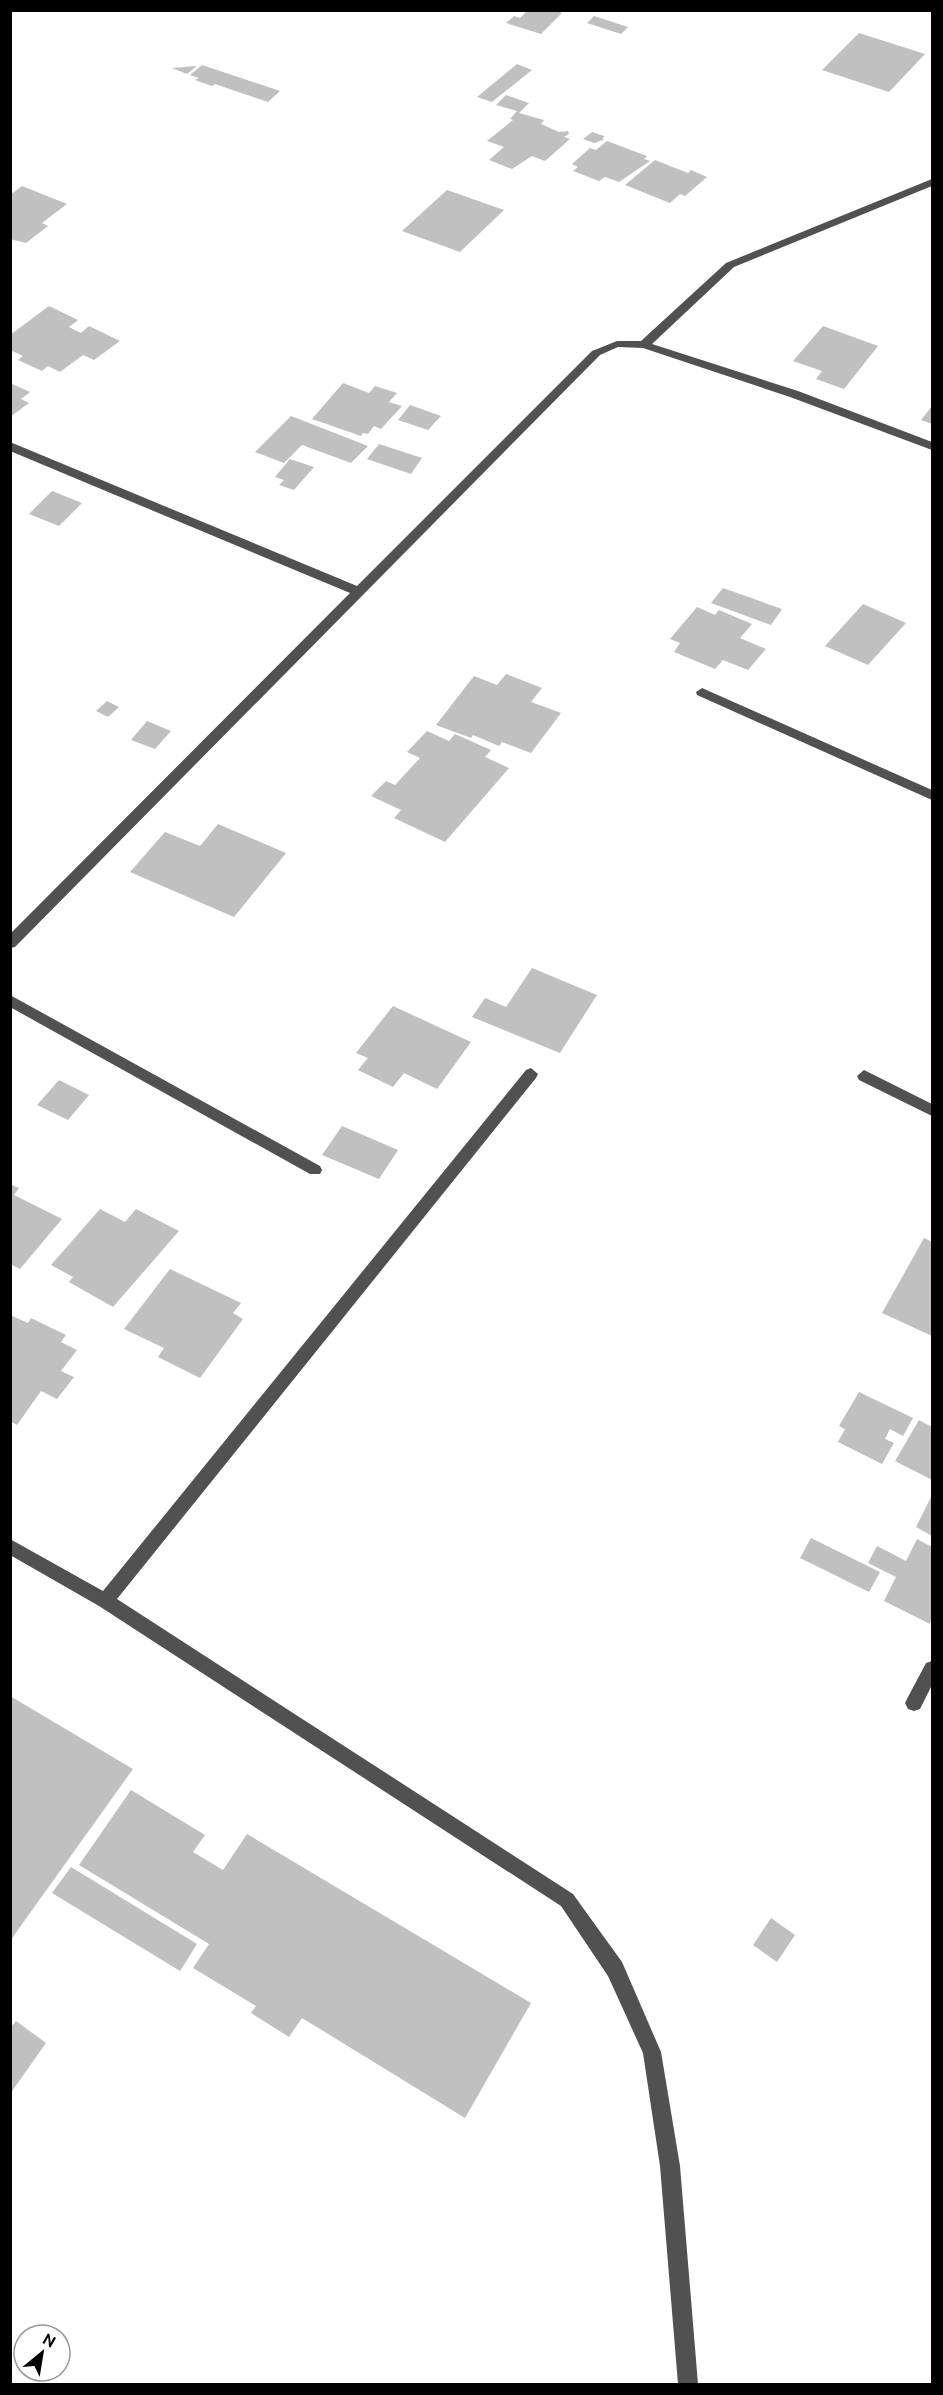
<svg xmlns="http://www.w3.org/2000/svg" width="943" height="2395" font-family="Ubuntu,sans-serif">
  <rect width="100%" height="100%" fill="#fff"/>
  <!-- building -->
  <g fill="#c0c0c0">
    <polygon points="528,10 555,10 562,13 541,34 506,23 514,16 520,18"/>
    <polygon points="594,16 628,27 621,34 587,23"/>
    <polygon points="859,33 925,54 889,92 822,70"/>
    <polygon points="517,64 532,70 492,102 477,97"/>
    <polygon points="202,65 280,91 268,102 215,84 212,86 195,80 199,78 190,75"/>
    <polygon points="197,66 187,74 172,68"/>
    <polygon points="506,95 529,103 519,113 544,120 541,124 559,132 568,131 569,134 564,137 570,139 545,161 532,156 512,169 489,160 504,147 487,141 513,120 510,119 517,111 496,105"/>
    <polygon points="592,132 604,136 603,140 594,143 583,139"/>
    <polygon points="607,141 647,156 644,159 650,161 619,182 605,177 599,181 573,171 578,167 572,164 590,148 596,150"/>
    <polygon points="655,160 688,173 691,170 707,177 685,196 680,194 670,203 625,185"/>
    <polygon points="22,186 67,204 42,223 48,226 26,243 10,239 10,195"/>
    <polygon points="447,190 504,210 460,252 402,231"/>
    <polygon points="49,306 78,320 69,327 81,333 89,326 120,341 94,360 83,355 60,372 48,366 42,371 18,360 23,356 10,350 10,335"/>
    <polygon points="823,326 878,346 844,389 816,379 822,371 793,361"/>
    <polygon points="10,383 30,392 21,399 29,403 10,417"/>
    <polygon points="343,383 369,393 375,386 397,393 389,402 402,406 381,429 374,426 368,434 363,433 361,436 312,419"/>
    <polygon points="410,405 441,416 428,430 398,420"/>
    <polygon points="932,406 932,424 921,420"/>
    <polygon points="291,416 368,446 351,463 302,445 284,463 255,452"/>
    <polygon points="379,444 422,458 411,474 367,459"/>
    <polygon points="290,459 314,467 294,490 279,485 284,480 275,477"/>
    <polygon points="52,491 82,503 59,526 29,514"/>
    <polygon points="723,588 782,609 771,625 711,603"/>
    <polygon points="863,604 906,623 868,665 825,646"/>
    <polygon points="697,607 715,615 719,610 752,624 740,638 766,649 748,670 723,660 715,669 674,652 680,643 670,639"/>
    <polygon points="506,674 542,688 531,702 561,713 531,753 502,742 499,746 473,735 471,738 436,725 474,676 497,685"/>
    <polygon points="107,701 119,707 108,717 96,711"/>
    <polygon points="147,721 171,731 155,749 131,740"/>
    <polygon points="427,731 449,741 455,734 491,750 485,757 509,768 445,842 394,818 401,810 371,796 386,781 395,785 420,758 407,752"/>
    <polygon points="218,824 286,853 234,917 130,872 165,832 200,846"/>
    <polygon points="532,968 597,995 560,1053 472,1017 485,998 506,1007"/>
    <polygon points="393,1006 471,1042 437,1089 404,1073 393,1087 358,1070 368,1058 356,1053"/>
    <polygon points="59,1080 89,1095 68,1120 37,1105"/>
    <polygon points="342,1126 398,1150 379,1179 322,1155"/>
    <polygon points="10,1184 19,1188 14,1195 62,1219 20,1269 10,1264"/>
    <polygon points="100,1209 125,1222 136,1209 179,1231 113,1307 69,1282 73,1277 51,1265"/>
    <polygon points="924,1238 932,1242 932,1336 882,1313"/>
    <polygon points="170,1269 241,1303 233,1313 243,1319 200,1378 158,1357 164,1348 124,1329"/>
    <polygon points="10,1315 28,1323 31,1318 66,1335 61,1342 77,1350 61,1371 74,1377 57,1399 41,1391 17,1425 10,1421"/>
    <polygon points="859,1392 913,1418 903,1436 890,1429 885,1439 894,1443 882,1464 838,1442 845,1429 839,1426"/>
    <polygon points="919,1420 932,1427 932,1480 895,1461"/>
    <polygon points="932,1495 932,1536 916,1527"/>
    <polygon points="811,1538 880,1572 869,1592 800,1558"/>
    <polygon points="917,1539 932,1547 932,1618 930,1624 884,1601 896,1577 868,1563 877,1546 906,1561"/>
    <polygon points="10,1696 133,1769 10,1941"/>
    <polygon points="131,1790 205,1835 193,1852 223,1870 247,1834 531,2003 465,2118 302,2018 289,2037 251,2013 256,2006 193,1968 209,1944 79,1865"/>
    <polygon points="71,1867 197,1944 180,1971 52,1893"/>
    <polygon points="771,1918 795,1935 777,1962 753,1945"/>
    <polygon points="16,2021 46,2043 10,2094 10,2028"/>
  </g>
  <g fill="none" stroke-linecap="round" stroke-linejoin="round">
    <!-- minor -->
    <g fill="#515151" fill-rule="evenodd">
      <polygon points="932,179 932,186 734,267 652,344 798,391 932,442 932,450 790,397 643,348 618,347 600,355 15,947 10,948 10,934 350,593 10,451 10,442 357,586 592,351 617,341 641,341 726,263"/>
      <polygon points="702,688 932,790 932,800 697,695 696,692"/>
      <polygon points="10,995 320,1166 322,1170 320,1174 310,1174 10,1007"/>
      <polygon points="531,1068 538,1074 536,1078 117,1599 573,1894 622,1962 661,2052 680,2166 698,2384 678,2384 660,2166 643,2053 608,1976 561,1906 99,1606 10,1555 10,1539 103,1591 526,1070"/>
      <polygon points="864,1070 932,1104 932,1116 859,1080 857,1076"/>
      <polygon points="932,1661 932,1685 920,1709 914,1711 908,1709 905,1703 908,1697 926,1663"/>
    </g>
  </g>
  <!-- border -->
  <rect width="943" height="2395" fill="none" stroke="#000000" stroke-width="24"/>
  <!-- north arrow -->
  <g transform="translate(42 2353) rotate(30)"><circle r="28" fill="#ffffff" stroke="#999999" stroke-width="1.5"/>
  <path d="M0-4.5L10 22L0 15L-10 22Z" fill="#000000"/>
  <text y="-9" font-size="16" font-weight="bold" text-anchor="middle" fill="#000000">N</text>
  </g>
</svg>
